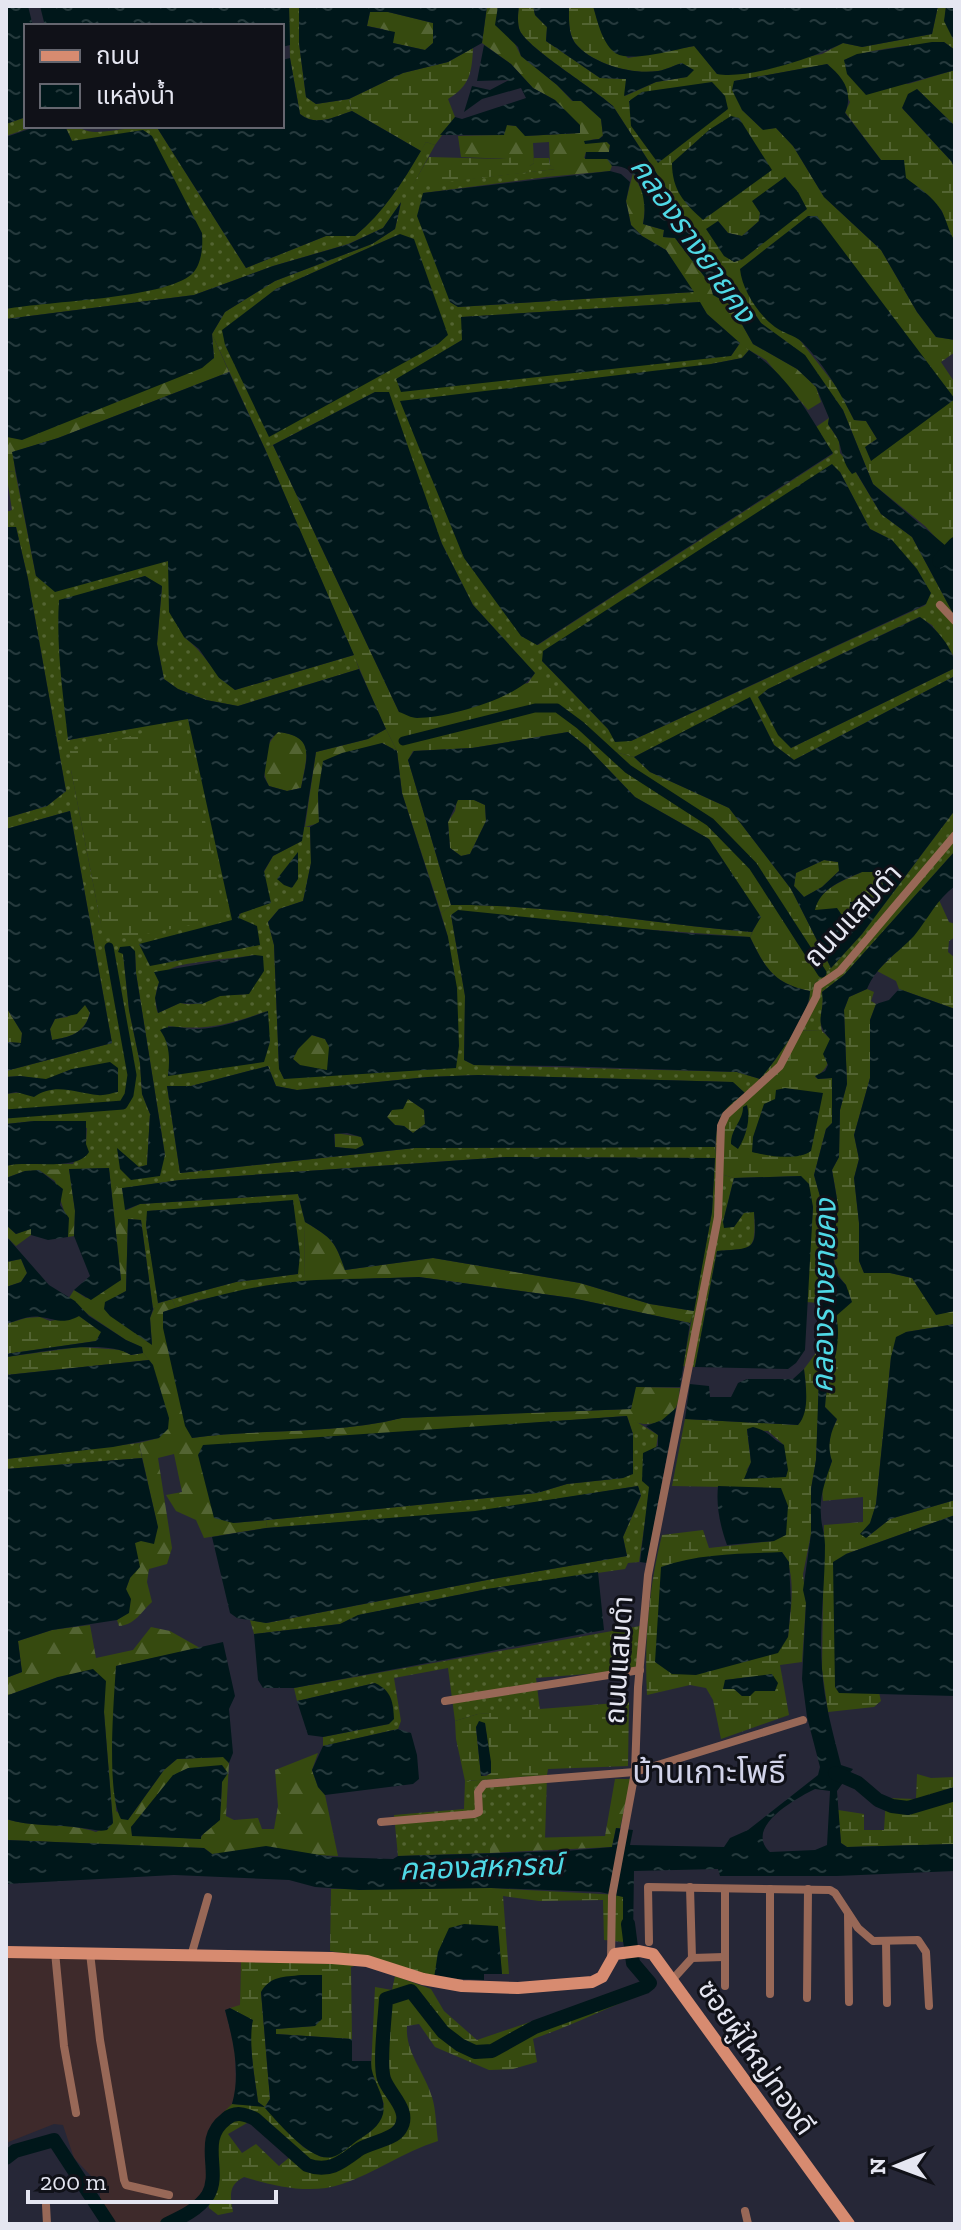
<svg xmlns="http://www.w3.org/2000/svg" width="961" height="2230" font-family="'Zilla Slab','Noto Sans Thai',serif">
  <defs>
    <pattern id="grass-dots" width="8" height="8" patternUnits="userSpaceOnUse" patternTransform="scale(2)"><rect width="8" height="8" fill="#364a0f"/><path d="M2 2h.1M6 6h.1" fill="none" stroke="#536432" stroke-width="1.8" stroke-linecap="round"/></pattern>
    <pattern id="forest-firs" width="22" height="20" patternUnits="userSpaceOnUse" patternTransform="scale(2)"><rect width="22" height="20" fill="#364a0f"/><path d="M5 1l3.5 6h-7zM16 11l3.5 6h-7z" fill="#536432"/></pattern>
    <pattern id="wetland-marsh" width="20" height="14" patternUnits="userSpaceOnUse" patternTransform="scale(2)"><rect width="20" height="14" fill="#364a0f"/><path d="M1 5h8M5 5V1M11 12h8M15 12V8" fill="none" stroke="#536432"/></pattern>
    <pattern id="water-ripples" width="26" height="14" patternUnits="userSpaceOnUse" patternTransform="scale(2)"><rect width="26" height="14" fill="#00171a"/><path d="M2 4q2-2 4 0t4 0M15 11q2-2 4 0t4 0" fill="none" stroke="#25393c"/></pattern>
  </defs>
  <rect width="100%" height="100%" fill="#262737"/>
  <!-- industrial -->
  <polygon fill="#3e2a2b" points="6,1957 241,1962 240,2006 225,2010 235,2048 236,2092 232,2104 215,2123 207,2144 208,2189 197,2201 157,2224 115,2224 100,2200 100,2191 92,2177 74,2158 63,2125 54,2124 6,2143"/>
  <!-- grass -->
  <g fill="url(#grass-dots)" fill-rule="evenodd">
    <path d="M289,6h10v37l7,54 10,7 33,-5 3,12c-18,6 -36,16 -52,3l-10,-56z"/>
    <polygon points="26,117 26,126 35,126 6,136 6,124"/>
    <path d="M65,126c14,0 23,7 32,6 20,-1 38,-6 59,-6l90,142 80,-32h29c31,-26 51,-60 71,-94l9,3 -22,40 143,-16 -10,8 -123,16 27,109 8,5 236,-15 6,10 -238,15v23l-31,19 300,-3 9,-13 9,7 -7,8 -31,6 -190,272 17,9 295,-191 -17,-27 13,-9 -1,6 11,17 1,12 15,18 26,43 31,23 43,80v41l-23,-33 -13,-8 -151,72 -9,8 32,51 164,-80v8l-161,84 -20,-15 -24,-47 -116,59 -19,-5 -75,-73 -67,-74 -31,-61 -67,-152 -110,57 -53,-115 13,-22 50,-31 97,-37 23,-15 6,-26 -18,25 -35,16 -75,22 -79,29 -188,24v-10l3,-1 74,-167h-11zM400,234l-157,81 33,-26zM840,472l30,57 22,11 34,65 -295,136h-15l-8,-12 -66,-68z"/>
    <path d="M15,471l21,105 133,-15 15,76c20,15 30,37 51,53l119,-35 5,14 -121,37 -32,-6 -28,-11 -14,-10 -7,-35 5,-57 -17,-11 -86,25 10,139 119,-22 45,194 -1,9 -82,44 88,-47 35,-62 28,-15 3,-14h6l1,36 -8,38 -24,8 -11,13 6,23 5,123 5,11 164,-142 -7,-24 10,-8c101,-1 201,19 301,27l-2,5 -299,-22 14,81 -1,64 10,5 263,7 23,7 -15,14 -13,-11 -254,-7 -50,2 -131,13 -21,-4 -8,-20 -77,20h-24l13,87 235,-25 300,-1v11l-209,-1 -326,23 -63,9 -9,-21 -83,3 -19,7v-12l11,-3 56,1 13,-20 1,-16 -53,-7 -28,3v-30l55,-6 38,7 -27,-26 -26,11 -26,-4 -14,1v-6l106,-28 -42,-232 -64,18v-11l41,-12 19,-15 -38,-212 -12,-52h-10v-15l6,-2 -6,-38zM71,751l31,178 -31,-159zM135,951l1,22 29,182 -34,25 8,-13 8,-2 3,-51 -8,-20 -2,-31 -11,-53 -6,-57zM255,955l-7,39c-8,1 -19,0 -28,2 -16,4 -23,11 -40,7l-22,10c-6,-13 -1,-38 14,-45 13,-6 65,-10 83,-13zM267,1011l-99,64 2,-13 -2,-36c39,5 63,-2 99,-15z"/>
    <path d="M955,810v41l-111,124 -22,17c3,13 -4,25 0,39l-29,-1 16,-28 1,-11 6,-10 15,-13 31,-34z"/>
    <path d="M714,1172l20,6 -11,44 11,5 10,-15h10c2,41 -1,36 -37,39l-22,116 -12,-1 29,-154z"/>
    <polygon points="298,1194 305,1222 304,1281 198,1300 176,1308 172,1299 236,1282 297,1274 293,1201 148,1211 146,1225 157,1293 158,1303 153,1309 141,1220 128,1219 125,1211 140,1204"/>
    <polygon points="627,1416 658,1435 639,1562 628,1563 625,1569 487,1589 359,1615 340,1624 254,1634 250,1620 267,1623 487,1580 627,1556 623,1537 641,1496 638,1486 475,1512 266,1528 267,1520 537,1493 567,1484 623,1478 633,1473 633,1434"/>
    <polygon points="139,1443 142,1458 6,1469 6,1459"/>
    <polygon points="640,1626 637,1670 536,1678 540,1711 478,1714 455,1721 448,1668 394,1678 401,1721 398,1729 323,1746 323,1737 389,1724 375,1683 297,1701 294,1688"/>
    <polygon points="547,1775 545,1839 490,1839 490,1853 398,1856 394,1815 464,1809 465,1781"/>
  </g>
  <!-- forest -->
  <g fill="url(#forest-firs)" fill-rule="evenodd">
    <polygon points="487,6 498,6 497,8 521,56 557,85 572,101 581,101 601,119 603,135 599,139 590,139 607,142 610,145 609,152 586,152 584,158 608,159 612,166 610,171 546,177 555,169 550,165 549,142 533,143 534,163 530,166 511,159 461,157 458,136 503,135 506,125 516,126 526,136 580,133 555,100 533,88 511,64 482,43"/>
    <polygon points="370,12 388,12 433,23 433,43 425,50 393,43 383,29 367,26"/>
    <polygon points="633,173 646,200 643,224 664,230 663,237 675,238 710,284 714,295 731,305 753,344 797,369 816,387 821,402 808,410 766,360 744,347 707,314 666,250 642,236 631,225 626,201"/>
    <polygon points="212,334 229,372 58,438 13,452 15,471 6,472 6,426 7,437 214,358"/>
    <polygon points="386,729 397,751 382,743 318,793 319,823 305,827 316,752 368,739"/>
    <path d="M278,732c39,4 28,25 23,56l-14,3 -18,-5c-10,-17 -5,-41 9,-54z"/>
    <polygon points="311,1035 325,1039 329,1047 327,1070 300,1065 293,1059 298,1049"/>
    <path d="M109,1168l8,20h5l6,31 -2,72 -7,4 33,49 -2,-26 6,-14 16,-5 4,9 -13,4 29,126c69,-10 142,-3 210,-20l229,-9 4,-22 45,1c-1,5 -1,14 -4,19 -9,18 -36,23 -50,9l-300,22 -93,85 34,-3 -1,8 -62,10 -8,-18 -20,-9 -10,-16 16,-3 -8,-38 -16,4 14,90 -5,16 -18,5 -2,13 5,20c-11,10 -17,23 -33,24l-2,-6 12,-8 -3,-23 4,-11 5,-35 23,-15 -19,-85 20,-5 -6,-73 -10,-12 -2,-6 -15,-7 -37,-25 -20,-17 5,-8 12,8 35,-18z"/>
    <path d="M69,1169l6,42 -1,25 -6,1c1,-21 -9,-36 -13,-56l-16,-11z"/>
    <path d="M305,1222c27,16 30,19 40,48l88,-12 147,25 70,21 44,7 -4,12 -118,-25 -153,-21 -115,4z"/>
    <polygon points="6,1225 16,1234 31,1228 31,1235 16,1246 6,1236"/>
    <path d="M90,1625l6,33 37,-8 18,-23 19,4 30,17 -84,18 -2,84 2,61 12,9 36,-50 13,-11 47,-2 5,6 -3,53 8,4 24,-2 4,11h12l4,-23 -3,-36 43,-17 -6,17 6,17 7,8 13,61 -99,-4 -27,2 -8,-6 -198,-8v-21c29,9 61,3 90,13l17,-9 -9,-111 1,-32 -47,-3 -52,19v-18l16,-6 -4,-31 34,-11zM222,1781l-1,24 -21,34 -68,-4 -1,-8 7,-6z"/>
    <polygon points="615,1779 631,1779 620,1828 616,1828 612,1847 490,1853 490,1839 605,1836"/>
  </g>
  <!-- wetland -->
  <g fill="url(#wetland-marsh)" fill-rule="evenodd">
    <path d="M519,6h14l2,9 12,12 -1,14 54,37 27,1 -2,17 31,-14 31,-5 -5,-14c-8,2 -16,7 -24,8 -26,4 -66,-7 -83,-28 -7,-10 -6,-25 -6,-37h24l9,28 26,24 67,-12 22,28 105,-20 21,-11 19,4 70,-13 6,-28h8c-2,22 9,27 9,44l-11,-8c-33,4 -69,5 -100,18l64,24 47,-14v56l-38,-37 -15,19 50,54 3,9v70l-6,-8 -7,-22 -14,-16 -47,-35 -36,-48 5,-10 -22,-38 -94,17 8,29 20,19 14,-1 17,18 31,51 57,53 36,62 19,25 19,3v12l-14,10 14,21v174l-2,-5 -13,-10 -15,-16 -52,-42 -30,-74 -65,-73 -17,-14 -25,-37 -26,-30 -97,-150c-20,-18 -84,-57 -93,-75 -3,-7 -2,-18 -1,-25zM785,177l21,31 -63,51 -9,3 -16,-41 10,12 14,3 17,-15 1,-8 15,-28zM799,339l156,60 -90,48 12,-8 -11,-18 -12,-1 -15,-30z"/>
    <path d="M473,48c-1,24 -3,38 -25,51l7,18 -20,28 -9,-3 -5,9 -69,-40 -3,-12 54,-26 45,-11z"/>
    <polygon points="523,156 530,166 534,163 534,158 549,158 550,165 556,169 412,186 429,157 500,159"/>
    <path d="M273,445l126,267 129,-29 7,-10 80,79 19,5 16,15 79,36 62,81 40,79 -15,13 -6,10c-36,-7 -45,-23 -60,-54l10,-20 -51,-78 -74,-42 -48,-50 -19,-15 -96,16 -59,3 -5,9 43,145 -10,8 -39,-120 -5,-42 -15,-30 -117,-272z"/>
    <polygon points="186,727 223,909 219,919 141,935 107,937 102,929 71,770 70,751 163,728"/>
    <polygon points="457,800 474,800 485,805 486,821 470,854 461,856 450,848 448,822 455,811"/>
    <polygon points="824,860 839,862 839,871 822,887 804,897 794,886 796,873"/>
    <path d="M862,872h18l3,13c-13,22 -24,17 -40,33l-29,-8c6,-22 29,-29 48,-38z"/>
    <polygon points="939,900 949,922 955,924 955,937 949,941 948,952 955,958 955,1009 899,989 896,981 877,971 913,936"/>
    <path d="M867,989l7,3 -3,9 5,3 -6,16v58l-16,57 5,24 -5,19 5,45v38l5,12h26l22,5 24,36 19,-3v13l-49,8 -15,25 -15,147 -10,34 24,-19 65,-19v15l-109,39 35,147 -7,6 -46,5 -6,-43 2,-144 39,-3v-25l-40,4 -1,-14 10,-26 -4,-10 3,-19 6,-12 -12,-13 1,-21 8,-16 2,-54 10,-31c-20,-22 -10,-48 -9,-76 1,-13 -3,-26 -5,-39l7,-13 1,-47 7,-26 -3,-74 5,-13z"/>
    <path d="M86,1004l4,8c-5,21 -19,25 -38,28l-2,-11 5,-10 12,-2z"/>
    <polygon points="6,1007 22,1033 21,1043 6,1042"/>
    <path d="M793,1030l29,1 8,8c-3,19 3,27 -15,38l3,2 14,-1v45l-6,6 -12,46 7,25 2,20 -4,83 -13,-1 7,-95 -12,-31 -67,2 -20,-6 3,-48 7,-15 36,-30 16,-20zM775,1099l17,57 -12,-1z"/>
    <polygon points="408,1099 424,1110 425,1124 413,1133 404,1126 395,1125 387,1117 392,1110"/>
    <polygon points="335,1133 362,1137 364,1145 356,1149 335,1147"/>
    <polygon points="21,1259 27,1273 21,1282 6,1287 6,1262"/>
    <polygon points="79,1316 102,1332 96,1341 6,1354 6,1324 26,1318 40,1317 50,1321"/>
    <polygon points="80,1347 122,1350 131,1355 143,1353 149,1360 6,1375 6,1357"/>
    <path d="M816,1353l3,22 -1,43 -2,42 -5,29v45l-8,40 3,29 -4,59 -22,3 9,50 -68,24 -8,-39 -7,-12 -16,-3 -43,10c-3,-52 2,-109 15,-160l41,-5 6,18 65,-7 7,-53 -109,-2 13,-67 113,6c11,-14 8,-39 6,-56zM747,1430l21,1 16,14 -38,26 5,-8zM782,1552c16,22 8,60 6,86zM750,1677l25,14h-20l-13,5 -17,-16z"/>
    <path d="M629,1702l-1,64 -80,3 -1,6 -82,6 -9,-42 -1,-18 23,-7zM485,1723l6,50 -5,3h-5l-5,-49z"/>
    <polygon points="917,1774 931,1778 955,1777 955,1844 847,1847 841,1843 838,1810 864,1814 864,1830 884,1830 886,1798 916,1799"/>
    <polygon points="491,1888 620,1895 623,1897 623,1942 604,1940 603,1900 539,1901 503,1896 509,1974 502,1974 497,1926 434,1978 392,1963 330,1951 331,1889"/>
    <path d="M241,1962l120,2 -10,3 1,72 -76,-5v-5l39,-3 -54,-34 9,107 -5,8 38,40 18,10h11l39,-26 13,-27 -13,-34 4,-83 17,3 3,-14 36,13 13,22 33,29 164,-56 2,10c-37,14 -72,32 -110,45l4,23 -24,7 -24,1 -54,-23 -16,-23 -12,2c-2,26 17,45 25,71 4,13 4,29 6,44 -35,11 -63,32 -96,43 -31,11 -68,2 -98,-7 -16,8 -14,19 -11,35l-15,3 -9,-7c-2,-26 -8,-61 5,-84 4,-7 12,-14 18,-20l31,2 -5,-4c-3,-24 -10,-59 -6,-82l-22,-12 10,-3zM247,2123h8l36,33 -12,10 -23,-22 -14,9 -14,-19z"/>
  </g>
  <!-- water -->
  <g fill="url(#water-ripples)" fill-rule="evenodd">
    <polygon points="6,6 28,6 33,26 26,26 26,117 6,124"/>
    <polygon points="40,6 289,6 290,45 282,47 282,26 45,26"/>
    <path d="M299,6h188l-5,37 -34,19 -45,11 -54,26 -33,5 -10,-7 -7,-54zM370,12h18l45,11v20l-8,7 -32,-7 2,-11 -28,-6z"/>
    <path d="M498,6h21c-1,7 -2,18 1,25 9,18 73,57 93,75l97,150 26,30 25,37 44,32 38,55 30,74 80,68 2,65 -43,-80 -31,-23 -25,-42 -4,2c-9,-11 -9,-19 -13,-32 -2,-6 -8,-13 -11,-18l1,-6 -13,-31 -19,-18 -44,-25 -22,-39 -18,-10 -3,-11 -35,-46 -12,-1 1,-7 -21,-6c5,-21 -2,-60 -31,-58l-5,-7h-22l1,-7h23l1,-7 -3,-3 -22,2 -1,-3 15,-2 4,-3 -2,-17 -20,-18h-8l-16,-16 -36,-29 -3,-9 -23,-22z"/>
    <path d="M533,6h36c0,12 -1,27 6,37 17,21 57,32 83,28 8,-1 16,-6 24,-8l12,7 -7,7 -31,5 -32,14 2,-17 -26,-1 -54,-37 1,-14 -12,-12z"/>
    <path d="M593,6h345l-6,28 -70,13 -19,-4c-28,14 -95,37 -126,31l-23,-28c-17,3 -67,18 -80,6 -12,-10 -17,-32 -21,-46z"/>
    <polygon points="946,6 955,6 955,43 944,21"/>
    <polygon points="932,42 944,42 955,50 955,70 866,95 847,74 844,60 857,54"/>
    <polygon points="484,45 511,64 533,88 555,100 580,125 580,133 525,136 516,126 507,125 504,135 440,135 455,117 462,119 526,98 521,88 482,99 464,112 472,86 490,90 509,80 477,81"/>
    <path d="M290,58l10,56c16,13 34,3 52,-3l69,40c-18,31 -38,62 -66,85h-29l-80,32 -90,-142h126v-66z"/>
    <path d="M827,64c16,13 27,28 18,49l36,47h23l2,18c12,9 27,19 35,32 6,10 7,21 14,31v99l-19,-3 -19,-25 -36,-62 -57,-53 -31,-51 -17,-18 -13,2 -21,-20 -10,-20 2,-9z"/>
    <polygon points="712,82 725,96 728,109 658,163 631,126 629,101 642,92"/>
    <polygon points="917,89 955,126 955,171 952,162 902,108 908,94"/>
    <path d="M731,116l8,2 33,52 -69,50c-19,-17 -31,-30 -31,-57l37,-33z"/>
    <path d="M38,126h27l7,15 71,-11 9,6 50,97c1,13 0,31 -10,41 -28,25 -144,27 -186,35v-172z"/>
    <polygon points="610,171 621,174 630,182 626,201 631,225 642,236 666,250 694,292 458,307 450,302 417,216 423,193"/>
    <polygon points="785,177 798,192 807,209 743,259 734,262 724,256 706,229 718,221 728,233 742,236 759,221 760,213 752,201"/>
    <polygon points="401,202 395,229 372,244 275,281 225,312 212,334 214,358 202,368 22,440 7,437 6,319 194,295 273,266 349,244 383,228"/>
    <path d="M808,216h9l138,183 -84,62 -6,-14 12,-8 -11,-18 -12,-1c-14,-28 -30,-56 -52,-78 -8,-7 -19,-9 -27,-15 -17,-13 -33,-37 -35,-58z"/>
    <polygon points="400,234 414,239 448,335 438,344 269,437 225,345 222,330 276,289"/>
    <polygon points="700,302 707,314 740,343 731,356 401,392 396,379 462,340 461,317"/>
    <path d="M749,350c40,25 60,65 84,103l-296,192 -16,-9 -57,-78 -64,-157 311,-37 31,-6z"/>
    <polygon points="229,372 265,449 354,655 235,690 219,678 199,649 184,637 169,612 168,561 55,592 36,576 12,452 58,438"/>
    <path d="M375,392h14l53,152 31,61 62,68c-16,25 -88,45 -118,45 -6,0 -12,-4 -18,-6l-126,-267z"/>
    <polygon points="832,464 840,472 870,529 892,540 917,569 931,593 926,604 631,741 615,742 608,729 542,661 543,651"/>
    <polygon points="6,527 16,527 28,579 66,791 47,806 6,818"/>
    <path d="M145,576l17,10 -5,58 7,35 14,10 28,11 32,6 121,-37 27,60 -18,10 -52,13 -14,89 -29,15 -9,15 7,32 -32,11v4l18,8 3,19 -110,21 -11,-22 93,-24 -44,-201 -120,21c-5,-47 -12,-92 -9,-140zM278,732c38,4 29,26 23,56l-14,3 -18,-5 -5,-9 6,-37z"/>
    <path d="M920,617c15,10 35,32 35,51l-164,80 -13,-13 -20,-38 10,-8z"/>
    <path d="M955,676v134l-93,124 -31,34 -40,-79 -62,-81 -79,-36 -16,-15 116,-60 24,48 20,15zM824,860l14,2 1,9 -17,16 -18,10 -10,-11 2,-13zM862,872h18l3,13 -10,16 -23,1 1,8 -7,8 -7,-10 -22,2c5,-22 28,-30 47,-38z"/>
    <path d="M568,732l19,15 48,50 74,42 52,78 -9,15c-100,-8 -200,-28 -301,-27l-43,-145 6,-9 58,-3zM458,800h16l11,5 1,16 -16,33 -9,2 -11,-8 -2,-26z"/>
    <path d="M382,743l15,8 5,42 46,144 9,51 2,58 -3,22 -172,11 -5,-10 -5,-124 -6,-23 11,-13 24,-8 8,-38 -1,-36 9,-5 -1,-29 5,-32 19,-8zM312,1035l13,4 4,8 -2,23 -27,-5 -7,-6 5,-10z"/>
    <path d="M70,811l42,232 -106,28v-29l15,1 1,-10 -16,-26v-178zM85,1005l5,8c-5,20 -19,24 -38,27l-2,-11 5,-10 22,-5z"/>
    <path d="M955,851v35c-18,13 -27,33 -41,50 -17,18 -37,29 -47,53l-18,8 -5,13 3,74 -7,26 -1,47 -7,13 6,35 -5,48 2,20 11,12 6,17 -16,14c8,32 -10,61 -11,91l12,12c-7,15 -10,27 -5,42 -6,18 -13,35 -11,54 0,10 4,19 4,30 0,41 -6,82 -3,124 2,33 11,64 19,96l12,4 -16,22 4,52 6,4 108,-3v27l-118,5h-117l-2,-7 -84,2 -1,70 -10,1v-45l-23,-5 -109,-4 -132,2 -44,-3 -26,-7 -115,-5 -168,9v-44l198,8 8,6 54,-8 66,11 61,2 5,-3 167,-5 47,-4 4,-19 17,2 -3,15 94,2 6,-9 18,-8 70,-55 2,-8 -13,-50 -5,-38 4,-76 -3,-13 8,-56v-45l5,-29 3,-85 -3,-22 3,-92 4,-41 -2,-20 -7,-25 12,-46 6,-6v-45l-14,1 -3,-3 10,-5 3,-6 -5,-11 7,-15c-18,-19 -4,-26 -8,-47l22,-17zM815,1789l15,2 -3,54 -12,5 -45,2c-27,-25 27,-54 45,-63z"/>
    <polygon points="298,852 298,879 292,888 284,885 277,879"/>
    <path d="M458,910l234,24 58,3c15,31 24,47 60,54 -1,26 -33,67 -50,88l-23,-7 -176,-6 -87,-1 -10,-5 1,-64 -14,-81z"/>
    <polygon points="130,946 135,951 136,973 165,1155 160,1176 131,1180 120,1169 117,1148 139,1167 147,1165 150,1114 142,1094 140,1063 129,1010 123,954 118,952 120,947"/>
    <polygon points="255,955 263,956 264,971 249,994 220,996 202,1004 180,1003 158,1013 155,998 159,982 154,972"/>
    <polygon points="899,989 955,1009 955,1311 936,1315 912,1278 890,1273 864,1273 859,1261 859,1223 854,1178 859,1159 854,1135 870,1078 870,1020 876,1004 889,1000"/>
    <path d="M268,1011l2,31 -6,20 -96,14c2,-17 2,-32 -8,-46 13,-7 24,0 38,-1 24,-1 48,-10 70,-18z"/>
    <path d="M110,1062l8,6v24c-6,1 -14,4 -20,3 -22,-2 -43,-13 -64,2l-18,-5 -10,2v-17l14,-1 26,3 26,-10z"/>
    <path d="M268,1066l8,20 21,4 131,-13 50,-2 255,7 12,11c-25,19 -27,22 -30,54l-300,1 -235,25 -13,-87h24zM408,1099l16,11 1,14 -12,9 -9,-7 -9,-1 -8,-8 5,-7 11,-1zM347,1133l14,4 3,8 -8,4 -21,-2 -1,-13z"/>
    <path d="M785,1088l38,5 -12,58c-13,10 -43,5 -59,1l1,-15 11,-33 11,-5 1,-9z"/>
    <path d="M747,1105c4,14 -1,32 -9,44l-7,-5c0,-16 12,-23 12,-37z"/>
    <path d="M34,1121h52v23l3,8c-12,20 -61,8 -83,14v-42z"/>
    <path d="M506,1157l209,1 -3,54 -18,99 -44,-7 -70,-21 -147,-25 -88,12c-10,-29 -13,-32 -40,-48l-7,-28 -158,10 -15,6 -3,-22 58,-8z"/>
    <polygon points="109,1168 121,1280 91,1300 74,1290 90,1276 74,1236 75,1211 69,1169"/>
    <polygon points="39,1170 63,1189 60,1205 69,1218 68,1237 48,1240 31,1235 31,1229 16,1234 6,1225 6,1178 25,1171"/>
    <path d="M801,1176l8,8 4,23 -8,143 -9,13 -8,6 -93,-2 22,-116c35,-3 41,1 37,-39l-10,1 -10,14 -10,1 -1,-6 11,-44z"/>
    <polygon points="293,1200 300,1255 298,1274 236,1282 158,1303 146,1225 147,1211"/>
    <polygon points="128,1219 141,1220 153,1309 150,1318 152,1345 110,1316 104,1309 105,1302 126,1291"/>
    <path d="M6,1236l43,49 26,16 14,15 37,24 16,7 1,6 -12,2c-28,-17 -92,-2 -125,2v-3l90,-13 5,-9 -22,-16c-16,9 -23,3 -39,1 -11,-2 -24,4 -34,7v-37l15,-5 6,-9 -6,-14 -15,3z"/>
    <path d="M419,1277l153,21 118,25 -10,64h-44l-5,22 -229,9c-68,17 -141,10 -210,20l-7,-12 -22,-98v-16c44,-15 92,-27 139,-31 38,-3 78,-2 117,-4z"/>
    <polygon points="955,1324 955,1500 890,1519 866,1538 860,1534 870,1523 876,1504 891,1357 896,1337 906,1332"/>
    <polygon points="149,1360 153,1365 169,1418 168,1429 159,1438 113,1447 6,1459 6,1375"/>
    <path d="M804,1369c2,17 6,43 -6,56l-113,-6 5,-35 19,2 1,11h21l7,-14 9,-4h46z"/>
    <polygon points="676,1408 647,1563 640,1562 649,1487 642,1481 643,1453 658,1446 658,1435 646,1426 662,1420"/>
    <polygon points="627,1416 633,1434 633,1474 623,1478 567,1484 537,1493 267,1520 233,1523 214,1518 198,1455 203,1445"/>
    <path d="M753,1427c18,5 16,10 31,18l4,25 -2,7 -42,2 7,-17 -4,-33z"/>
    <polygon points="142,1458 158,1527 154,1544 141,1541 135,1543 140,1567 130,1578 126,1589 131,1599 129,1613 117,1620 52,1630 18,1641 22,1672 6,1678 6,1469"/>
    <polygon points="638,1486 641,1495 623,1537 627,1556 487,1580 266,1623 237,1618 230,1613 212,1537 266,1528 475,1511"/>
    <path d="M718,1486l63,2 7,18 -2,29 -12,6 -47,4c-7,-20 -11,-38 -9,-59z"/>
    <polygon points="955,1515 955,1696 839,1693 835,1687 833,1562 846,1554"/>
    <path d="M782,1552l7,10 2,41 -3,34 -10,16 -82,22 -24,-1 -17,-12 6,-95c39,-14 80,-13 121,-15z"/>
    <polygon points="598,1572 604,1630 294,1688 263,1688 258,1680 254,1634 340,1624 358,1615 487,1589"/>
    <path d="M223,1642l12,54 -6,13 4,44 -4,10 -6,-6 -46,2 -13,11 -36,50 -7,-1c-15,-26 -7,-120 -5,-153z"/>
    <path d="M93,1669l13,12 -2,31 9,111 -6,7c-9,2 -15,-1 -25,-2 -26,-4 -51,-1 -76,-9v-123l52,-19z"/>
    <polygon points="772,1674 778,1683 775,1691 755,1691 750,1696 742,1696 734,1689 723,1689 725,1680"/>
    <path d="M375,1683c17,8 18,19 19,36l-5,5 -66,13 -15,-2 -11,-34z"/>
    <polygon points="479,1721 485,1723 491,1762 491,1773 481,1776 476,1727"/>
    <polygon points="398,1729 411,1733 417,1755 419,1779 413,1784 325,1795 318,1787 312,1770 323,1746"/>
    <polygon points="222,1765 228,1773 222,1782 220,1820 201,1836 201,1839 132,1836 131,1827 173,1775 188,1768"/>
    <polygon points="464,1924 498,1926 502,1974 484,1974 484,1980 434,1978 438,1952 449,1928"/>
    <path d="M301,1975h21v44l-7,7 -39,3v5l76,5v22h19c-1,19 16,34 12,53 -3,12 -15,20 -25,26 -7,5 -17,15 -26,17 -21,6 -55,-36 -68,-50l-32,-3c9,-31 1,-64 -7,-94l5,-2 23,12c-5,23 2,58 5,82l7,5 5,-8 -9,-107c9,-16 23,-15 40,-17z"/>
  </g>
  <g fill="none" stroke-linecap="round" stroke-linejoin="round">
    <!-- canal -->
    <g stroke="#00171a" stroke-width="9">
      <polyline points="403,741 535,708 557,708 580,725 628,769 710,822 753,866 822,973"/>
      <polyline points="6,1114 123,1105 129,1095 132,1075 109,947"/>
    </g>
    <!-- river -->
    <g stroke="#00171a" stroke-width="14">
      <polyline points="939,561 955,544"/>
      <polyline points="835,1773 858,1783 878,1800 892,1806 908,1808 955,1794"/>
      <polyline points="6,2158 15,2151 54,2140 109,2224"/>
      <path d="M167,2224c15,-7 32,-15 41,-29 14,-24 -10,-55 18,-76 9,-8 19,-5 29,0l52,46c21,8 34,-2 50,-14 12,-9 35,-10 43,-22 12,-18 -11,-35 -16,-50 -5,-15 1,-62 2,-80l25,-8 32,41 17,13 15,7 17,-1 43,-24 110,-40 5,-4 -17,-20 -5,-39"/>
    </g>
    <!-- street -->
    <g stroke="#986857" stroke-width="8">
      <polyline points="940,605 955,621"/>
      <polyline points="445,1701 640,1670"/>
      <polyline points="381,1822 474,1814 479,1812 478,1792 484,1784 635,1772 803,1720"/>
      <polyline points="690,1887 692,1958"/>
      <polyline points="848,1914 849,2002"/>
      <polyline points="886,1941 887,2003"/>
      <polyline points="649,1942 648,1887 830,1890 835,1893 858,1928 873,1941 918,1940 926,1952 929,2006"/>
      <polyline points="55,1952 64,2046 76,2113"/>
      <polyline points="90,1953 100,2040 124,2180 126,2185 169,2195"/>
      <polyline points="191,1956 208,1897"/>
      <polyline points="611,1959 612,1896 635,1772 638,1687 648,1575 718,1217 721,1126 726,1115 780,1066 816,997 818,986 840,971 955,835"/>
      <polyline points="673,1979 692,1958 724,1957"/>
      <polyline points="725,1986 725,1889"/>
      <polyline points="770,1994 770,1889"/>
      <polyline points="807,1998 808,1889"/>
      <polyline points="46,2205 47,2224"/>
      <polyline points="745,2211 748,2224"/>
    </g>
    <!-- secondary -->
    <polyline stroke="#d78b70" stroke-width="12" points="6,1952 332,1958 367,1961 423,1979 462,1986 518,1988 592,1982 602,1977 615,1954 639,1951 653,1954 849,2224"/>
  </g>
  <g text-anchor="middle" stroke-width="6" stroke-linejoin="round" paint-order="stroke">
    <!-- street labels -->
    <g font-size="28" fill="#e5e6f1" stroke="#101118">
      <text transform="translate(852 915) rotate(-47)" y="10">ถนนแสมดำ</text>
      <text transform="translate(618 1660) rotate(-86)" y="10">ถนนแสมดำ</text>
      <text transform="translate(757 2057) rotate(55)" y="10">ซอยผู้ใหญ่ทองดี</text>
    </g>
    <!-- water labels -->
    <g font-size="30" font-style="italic" fill="#4fd9e6" stroke="#101118">
      <text transform="translate(693 240) rotate(55)" y="10">คลองรางยายคง</text>
      <text transform="translate(824 1296) rotate(-89)" y="10">คลองรางยายคง</text>
      <text transform="translate(481 1867) rotate(-2)" y="10">คลองสหกรณ์</text>
    </g>
    <!-- quarter labels -->
    <g font-size="32" fill="#d2d4ea" stroke="#101118">
      <text x="709" y="1783">บ้านเกาะโพธิ์</text>
    </g>
  </g>
  <!-- border -->
  <rect width="961" height="2230" fill="none" stroke="#e5e6f1" stroke-width="16"/>
  <!-- legend -->
  <rect x="24" y="24" width="260" height="104" fill="#101118" stroke="#65666f" stroke-width="2"/>
  <rect x="40" y="50" width="40" height="12" fill="#d78b70" stroke="#65666f" stroke-width="2"/>
  <text x="96" y="64" font-size="24" fill="#e5e6f1">ถนน</text>
  <rect x="40" y="84" width="40" height="24" fill="url(#water-ripples)" stroke="#65666f" stroke-width="2"/>
  <text x="96" y="104" font-size="24" fill="#e5e6f1">แหล่งน้ำ</text>
  <!-- north arrow -->
  <g transform="translate(897 2166) rotate(269)" stroke="#101118" stroke-width="6" paint-order="stroke">
  <path d="M0-6L14 30L0 20L-14 30Z" fill="#e5e6f1"/>
  <text y="-12" font-size="22" font-weight="bold" text-anchor="middle" fill="#e5e6f1">N</text>
  </g>
  <!-- scale -->
  <path d="M28 2190v12h248v-12" fill="none" stroke="#e5e6f1" stroke-width="4"/>
  <text x="40" y="2190" font-size="24" fill="#e5e6f1" stroke="#101118" stroke-width="6" paint-order="stroke">200 m</text>
</svg>
